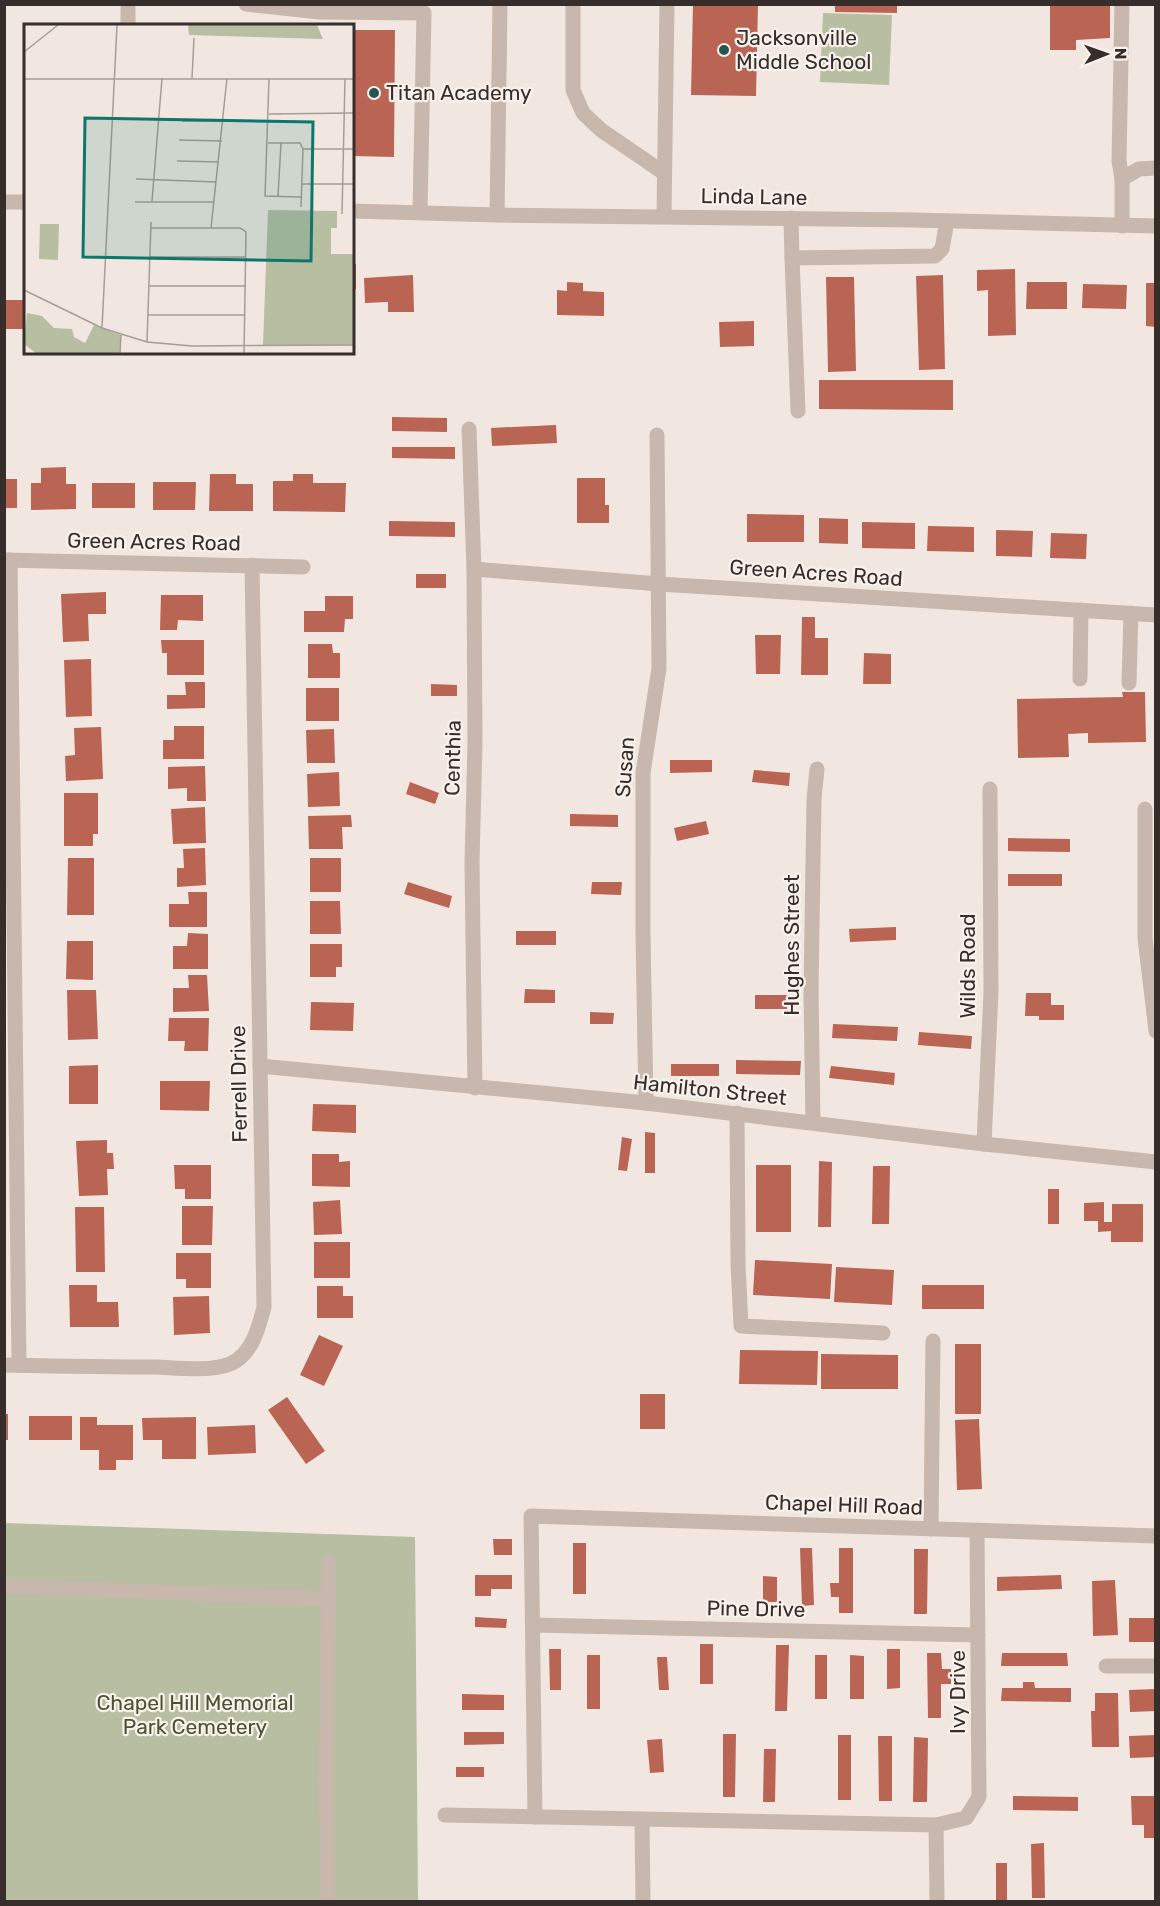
<svg xmlns="http://www.w3.org/2000/svg" width="1160" height="1906" font-family="Rubik,sans-serif">
  <rect width="100%" height="100%" fill="#f1e7e0"/>
  <!-- green -->
  <g fill="#b7bea1">
    <polygon points="823,13 892,15 889,85 820,82"/>
    <polygon points="5,1523 415,1537 418,1901 5,1902"/>
  </g>
  <!-- building -->
  <g fill="#ba6454">
    <polygon points="693,4 758,4 756,96 691,95"/>
    <polygon points="835,4 897,4 897,13 835,12"/>
    <polygon points="1050,4 1110,4 1110,38 1076,40 1076,50 1050,50"/>
    <polygon points="352,30 395,30 394,157 352,156"/>
    <rect x="352" y="264" width="4" height="25"/>
    <polygon points="1015,269 1016,335 988,336 988,290 977,291 977,270"/>
    <polygon points="413,275 414,312 388,312 388,302 365,303 364,278"/>
    <polygon points="943,275 945,369 919,370 916,276"/>
    <polygon points="826,277 854,277 856,371 828,372"/>
    <polygon points="567,282 583,283 583,291 604,292 604,316 557,315 557,290 567,291"/>
    <polygon points="1027,282 1067,282 1067,309 1026,309"/>
    <polygon points="1146,283 1156,283 1156,327 1146,326"/>
    <polygon points="1083,284 1127,285 1126,309 1082,308"/>
    <rect x="4" y="300" width="22" height="29"/>
    <polygon points="754,321 754,346 720,347 719,322"/>
    <polygon points="819,380 953,380 953,410 819,409"/>
    <polygon points="392,417 447,418 447,432 392,431"/>
    <polygon points="556,425 557,443 492,446 491,428"/>
    <polygon points="392,447 455,447 455,459 392,458"/>
    <polygon points="66,467 66,484 76,484 76,509 31,510 31,483 41,483 41,468"/>
    <polygon points="210,474 236,474 236,484 253,484 253,511 209,511"/>
    <polygon points="293,474 313,474 313,483 346,483 345,512 273,511 273,481 293,481"/>
    <polygon points="577,478 605,478 605,505 609,505 609,523 577,523"/>
    <rect x="4" y="479" width="13" height="29"/>
    <polygon points="153,482 196,482 195,510 153,510"/>
    <rect x="92" y="483" width="43" height="25"/>
    <polygon points="747,514 804,515 804,542 747,542"/>
    <polygon points="819,518 848,519 848,544 819,543"/>
    <polygon points="389,521 455,522 455,537 389,536"/>
    <polygon points="862,522 915,523 915,549 862,548"/>
    <polygon points="928,526 974,527 974,552 927,551"/>
    <polygon points="996,530 1033,531 1032,557 996,556"/>
    <polygon points="1051,533 1087,534 1086,559 1050,558"/>
    <rect x="416" y="574" width="30" height="14"/>
    <polygon points="106,592 106,614 88,614 89,641 63,642 61,594"/>
    <polygon points="161,595 203,595 203,621 178,620 177,630 160,630"/>
    <polygon points="325,596 353,596 353,619 345,619 344,632 304,632 304,611 325,611"/>
    <polygon points="802,617 815,617 815,638 828,638 828,675 801,675"/>
    <polygon points="755,635 781,635 780,674 756,674"/>
    <polygon points="161,640 204,640 204,675 167,675 167,653 162,653"/>
    <polygon points="308,644 332,644 333,653 340,653 340,678 308,678"/>
    <polygon points="864,653 891,654 891,684 863,684"/>
    <polygon points="91,659 92,716 66,717 64,660"/>
    <polygon points="185,682 205,682 205,708 167,709 167,695 186,695"/>
    <polygon points="431,684 457,685 457,696 431,696"/>
    <rect x="306" y="688" width="33" height="33"/>
    <polygon points="1122,692 1145,692 1146,742 1088,743 1088,733 1068,734 1069,757 1018,758 1017,699 1123,697"/>
    <polygon points="174,726 204,726 204,759 163,759 163,740 174,740"/>
    <polygon points="101,727 103,779 66,781 65,756 75,755 74,728"/>
    <polygon points="334,729 335,763 307,763 306,730"/>
    <polygon points="670,760 712,760 712,772 670,773"/>
    <polygon points="205,766 206,801 187,801 187,788 168,789 168,767"/>
    <polygon points="754,770 790,773 789,786 752,782"/>
    <polygon points="339,772 340,806 308,807 307,774"/>
    <polygon points="410,782 439,793 435,804 406,794"/>
    <polygon points="64,793 98,793 98,834 93,834 93,846 64,846"/>
    <polygon points="205,807 206,843 173,844 171,809"/>
    <polygon points="570,814 618,815 618,827 570,826"/>
    <polygon points="351,815 352,827 342,827 343,849 309,849 308,816"/>
    <polygon points="706,821 709,834 677,841 674,828"/>
    <polygon points="1008,838 1070,839 1070,852 1008,851"/>
    <polygon points="205,848 206,885 177,887 177,868 184,868 183,849"/>
    <polygon points="68,858 94,858 94,915 67,915"/>
    <rect x="310" y="858" width="31" height="34"/>
    <rect x="1008" y="874" width="54" height="12"/>
    <polygon points="408,882 452,896 449,908 404,894"/>
    <polygon points="592,882 622,882 621,895 591,894"/>
    <polygon points="188,892 207,892 207,927 169,927 169,904 189,904"/>
    <polygon points="310,901 340,901 341,934 310,934"/>
    <polygon points="896,927 896,940 850,942 849,929"/>
    <rect x="516" y="931" width="40" height="14"/>
    <polygon points="188,933 208,934 208,969 173,969 173,946 187,946"/>
    <polygon points="67,941 93,941 93,980 66,979"/>
    <polygon points="310,944 342,944 342,967 336,967 336,977 310,977"/>
    <polygon points="188,975 207,975 209,1011 173,1012 173,988 189,988"/>
    <polygon points="525,989 555,990 555,1003 524,1003"/>
    <polygon points="67,990 96,990 98,1039 68,1040"/>
    <polygon points="1026,993 1051,993 1051,1005 1064,1005 1064,1020 1039,1020 1039,1016 1025,1016"/>
    <rect x="755" y="995" width="32" height="14"/>
    <polygon points="311,1002 354,1003 353,1031 310,1030"/>
    <polygon points="590,1012 614,1013 613,1024 590,1024"/>
    <polygon points="169,1018 209,1018 208,1051 184,1051 185,1041 168,1041"/>
    <polygon points="833,1024 898,1027 897,1041 832,1038"/>
    <polygon points="919,1032 972,1036 971,1049 918,1045"/>
    <polygon points="736,1060 801,1061 800,1075 736,1074"/>
    <rect x="671" y="1064" width="48" height="12"/>
    <polygon points="98,1065 98,1104 69,1104 69,1066"/>
    <polygon points="831,1066 895,1073 894,1085 829,1078"/>
    <polygon points="160,1081 210,1081 209,1111 160,1110"/>
    <polygon points="313,1104 356,1105 356,1133 312,1131"/>
    <polygon points="645,1132 655,1133 655,1173 645,1173"/>
    <polygon points="622,1137 632,1139 627,1171 618,1170"/>
    <polygon points="107,1140 107,1153 113,1153 114,1169 107,1169 108,1195 79,1196 76,1141"/>
    <polygon points="312,1154 339,1154 339,1162 350,1161 350,1187 312,1186"/>
    <polygon points="819,1161 832,1162 831,1227 818,1227"/>
    <polygon points="174,1165 211,1165 211,1199 185,1199 185,1189 175,1189"/>
    <rect x="756" y="1165" width="35" height="67"/>
    <polygon points="873,1166 890,1166 889,1224 872,1224"/>
    <rect x="1048" y="1189" width="11" height="35"/>
    <polygon points="340,1200 342,1234 314,1235 313,1202"/>
    <polygon points="1104,1202 1104,1222 1112,1222 1112,1204 1143,1204 1143,1242 1111,1242 1111,1231 1098,1232 1098,1221 1084,1221 1084,1203"/>
    <polygon points="182,1206 213,1206 212,1245 182,1245"/>
    <polygon points="75,1207 104,1207 105,1272 76,1272"/>
    <rect x="314" y="1242" width="36" height="36"/>
    <polygon points="176,1253 211,1253 211,1288 186,1288 186,1279 176,1279"/>
    <polygon points="755,1260 832,1264 830,1299 753,1295"/>
    <polygon points="836,1267 894,1270 892,1305 834,1302"/>
    <polygon points="69,1285 97,1285 97,1302 118,1302 119,1327 70,1327"/>
    <rect x="922" y="1285" width="62" height="24"/>
    <polygon points="317,1286 343,1286 343,1296 353,1296 353,1318 317,1318"/>
    <polygon points="209,1296 210,1333 174,1335 173,1297"/>
    <polygon points="319,1335 343,1346 324,1386 300,1375"/>
    <rect x="955" y="1344" width="26" height="70"/>
    <polygon points="740,1350 818,1351 817,1385 739,1384"/>
    <polygon points="821,1354 898,1355 898,1389 821,1389"/>
    <rect x="640" y="1394" width="25" height="35"/>
    <polygon points="287,1397 325,1451 306,1464 268,1410"/>
    <rect x="4" y="1414" width="4" height="26"/>
    <rect x="29" y="1416" width="43" height="24"/>
    <polygon points="80,1417 97,1417 97,1425 133,1425 133,1460 116,1460 116,1470 99,1470 99,1450 80,1450"/>
    <polygon points="196,1417 196,1459 162,1459 162,1440 143,1440 142,1418"/>
    <polygon points="979,1419 982,1489 957,1490 955,1420"/>
    <polygon points="255,1425 256,1453 208,1455 207,1427"/>
    <polygon points="493,1539 512,1539 512,1555 494,1555"/>
    <rect x="573" y="1543" width="13" height="51"/>
    <polygon points="800,1548 812,1548 814,1605 802,1606"/>
    <polygon points="839,1548 853,1548 853,1613 839,1613 839,1597 831,1597 830,1583 839,1583"/>
    <polygon points="914,1549 928,1549 927,1614 914,1614"/>
    <polygon points="475,1575 512,1575 512,1589 491,1589 491,1596 475,1596"/>
    <polygon points="1061,1575 1062,1589 997,1591 997,1577"/>
    <polygon points="763,1576 777,1577 777,1602 763,1602"/>
    <polygon points="1115,1580 1118,1635 1093,1636 1092,1581"/>
    <polygon points="475,1617 507,1619 506,1628 475,1627"/>
    <rect x="1129" y="1618" width="27" height="24"/>
    <rect x="700" y="1644" width="13" height="40"/>
    <polygon points="776,1645 789,1645 787,1711 775,1711"/>
    <polygon points="549,1649 561,1649 561,1690 550,1690"/>
    <polygon points="887,1649 900,1649 900,1688 887,1689"/>
    <polygon points="927,1653 941,1653 942,1669 951,1669 951,1684 941,1684 941,1718 928,1718"/>
    <polygon points="1002,1653 1067,1653 1068,1666 1001,1666"/>
    <rect x="587" y="1655" width="13" height="54"/>
    <rect x="815" y="1655" width="12" height="44"/>
    <polygon points="850,1655 864,1656 864,1699 850,1699"/>
    <polygon points="657,1657 667,1657 669,1690 659,1690"/>
    <polygon points="1023,1682 1034,1682 1035,1688 1071,1688 1071,1702 1001,1701 1002,1688 1023,1688"/>
    <polygon points="1156,1689 1156,1711 1130,1712 1129,1690"/>
    <polygon points="1095,1693 1118,1693 1119,1747 1092,1747 1091,1711 1095,1711"/>
    <polygon points="462,1694 504,1695 504,1710 462,1710"/>
    <polygon points="464,1732 504,1732 504,1744 464,1745"/>
    <polygon points="723,1734 736,1734 735,1797 723,1797"/>
    <rect x="838" y="1735" width="13" height="65"/>
    <polygon points="1156,1735 1156,1757 1130,1758 1129,1736"/>
    <polygon points="878,1736 892,1736 892,1801 879,1801"/>
    <polygon points="914,1737 928,1738 927,1802 913,1802"/>
    <polygon points="662,1739 664,1772 650,1773 647,1740"/>
    <polygon points="764,1749 776,1749 775,1802 763,1802"/>
    <rect x="456" y="1767" width="28" height="10"/>
    <polygon points="1013,1796 1078,1797 1078,1811 1013,1810"/>
    <polygon points="1131,1796 1156,1796 1156,1838 1144,1838 1144,1825 1132,1825"/>
    <polygon points="1044,1843 1045,1898 1032,1898 1031,1844"/>
    <rect x="996" y="1863" width="11" height="39"/>
  </g>
  <g fill="none" stroke-linecap="round" stroke-linejoin="round">
    <!-- minor -->
    <g stroke="#c8b7ac" stroke-width="15">
      <polyline points="246,4 319,12 424,13 420,212"/>
      <polyline points="573,4 573,90 583,113 601,130 664,173"/>
      <polyline points="1122,4 1119,161 1122,179 1122,226"/>
      <polyline points="128,26 128,4"/>
      <polyline points="1122,179 1139,169 1156,168"/>
      <polyline points="4,202 26,202"/>
      <polyline points="352,211 497,215 913,220 1156,226"/>
      <polyline points="497,215 500,4"/>
      <polyline points="664,216 667,4"/>
      <polyline points="791,218 792,258 935,256 942,249 947,221"/>
      <polyline points="792,258 798,411"/>
      <polyline points="469,429 474,569 475,744 472,862 475,1088"/>
      <polyline points="4,560 303,567"/>
      <polyline points="10,560 19,1365"/>
      <polyline points="474,569 659,584 1156,615"/>
      <polyline points="1080,679 1081,610"/>
      <polyline points="1129,683 1131,613"/>
      <polyline points="1145,809 1145,938 1156,1031"/>
      <polyline points="260,1066 646,1103 984,1144 1156,1162"/>
      <polyline points="646,1103 643,935 643,773 659,668 657,435"/>
      <polyline points="737,1113 738,1264 741,1326 883,1333"/>
      <polyline points="813,1122 811,991 814,799 817,769"/>
      <polyline points="984,1144 991,992 990,789"/>
      <path d="M4,1365c51,1 102,2 153,2 22,1 52,5 73,-3 22,-9 29,-37 34,-57l-12,-742"/>
      <polyline points="931,1529 933,1341"/>
      <polyline points="4,1586 328,1599"/>
      <polyline points="533,1625 978,1635"/>
      <polyline points="1106,1666 1156,1666"/>
      <polyline points="445,1815 936,1825 966,1818 979,1797 977,1531"/>
      <polyline points="535,1817 531,1516 1156,1536"/>
      <polyline points="642,1820 643,1902"/>
      <polyline points="936,1825 937,1902"/>
      <polyline points="328,1902 326,1778 329,1563"/>
    </g>
  </g>
  <!-- markers -->
  <g fill="#245453" stroke="#f8f1ec" stroke-width="2">
    <circle cx="724" cy="50" r="6"/>
    <circle cx="374" cy="93" r="6"/>
  </g>
  <g text-anchor="middle" stroke-width="4.5" stroke-linejoin="round" paint-order="stroke">
    <!-- poi labels -->
    <g font-size="21" fill="#372d2b" stroke="#f8f1ec" text-anchor="start">
      <text x="736" y="45">Jacksonville<tspan x="736" dy="24">Middle School</tspan></text>
      <text x="386" y="100">Titan Academy</text>
    </g>
    <!-- street labels -->
    <g font-size="21" fill="#372d2b" stroke="#f8f1ec">
      <text transform="translate(754 197) rotate(1)" y="7">Linda Lane</text>
      <text transform="translate(154 542) rotate(1)" y="7">Green Acres Road</text>
      <text transform="translate(816 573) rotate(4)" y="7">Green Acres Road</text>
      <text transform="translate(453 758) rotate(-89)" y="7">Centhia</text>
      <text transform="translate(625 767) rotate(-86)" y="7">Susan</text>
      <text transform="translate(792 945) rotate(-90)" y="7">Hughes Street</text>
      <text transform="translate(968 966) rotate(-90)" y="7">Wilds Road</text>
      <text transform="translate(239 1084) rotate(-91)" y="7">Ferrell Drive</text>
      <text transform="translate(710 1090) rotate(6)" y="7">Hamilton Street</text>
      <text transform="translate(844 1505) rotate(2)" y="7">Chapel Hill Road</text>
      <text transform="translate(756 1609) rotate(1)" y="7">Pine Drive</text>
      <text transform="translate(958 1692) rotate(-90)" y="7">Ivy Drive</text>
    </g>
    <!-- park labels -->
    <g font-size="21" fill="#495331" stroke="#f8f1ec">
      <text x="195" y="1710">Chapel Hill Memorial<tspan x="195" dy="24">Park Cemetery</tspan></text>
    </g>
  </g>
  <!-- overview -->
  <g transform="translate(24 24)">
    <rect width="330" height="330" fill="#f1e7e0"/>
    <path d="M164,1h129l6,14 -134,-4zM244,186l69,1v17h-6v26h23v91h-91zM16,200h19l-1,36 -19,-1zM3,289l15,3 12,12 18,1 2,8 11,6 9,-18 27,10 -1,18h-84l-12,-9z" fill="#b7bea1"/>
    <path fill="none" stroke="#a79d98" stroke-width="1.5" d="M0,28l34,-27M168,54l2,-40M0,55h330M245,55l-4,117 36,1M245,90l85,-1M158,97h42M155,116l43,1M244,119h32l3,6h51M153,137l42,1M112,155l80,3M278,160h52M254,172l3,-53M128,177l10,-123M111,178h79M277,183l2,-58M318,190l3,-135M127,204h89l6,4 -2,121M187,204l16,-150M126,233h96M125,262h97M0,266l78,38 45,14 45,4 162,-1M124,291h97M78,304l15,-303M123,318l4,-120M96,329l1,-18"/>
    <path fill="#0f766e" fill-opacity="0.15" stroke="#0f766e" stroke-width="3" d="M61,94l228,4 -2,139 -228,-4z"/>
    <rect width="330" height="330" fill="none" stroke="#372d2b" stroke-width="3"/>
  </g>
  <!-- border -->
  <rect width="1160" height="1906" fill="none" stroke="#372d2b" stroke-width="12"/>
  <!-- north arrow -->
  <g transform="translate(1106 54) rotate(89)" stroke="#f8f1ec" stroke-width="4.5" paint-order="stroke">
  <path d="M0-4.5L10 22L0 15L-10 22Z" fill="#372d2b"/>
  <text y="-9" font-size="16" font-weight="bold" text-anchor="middle" fill="#372d2b">N</text>
  </g>
</svg>
